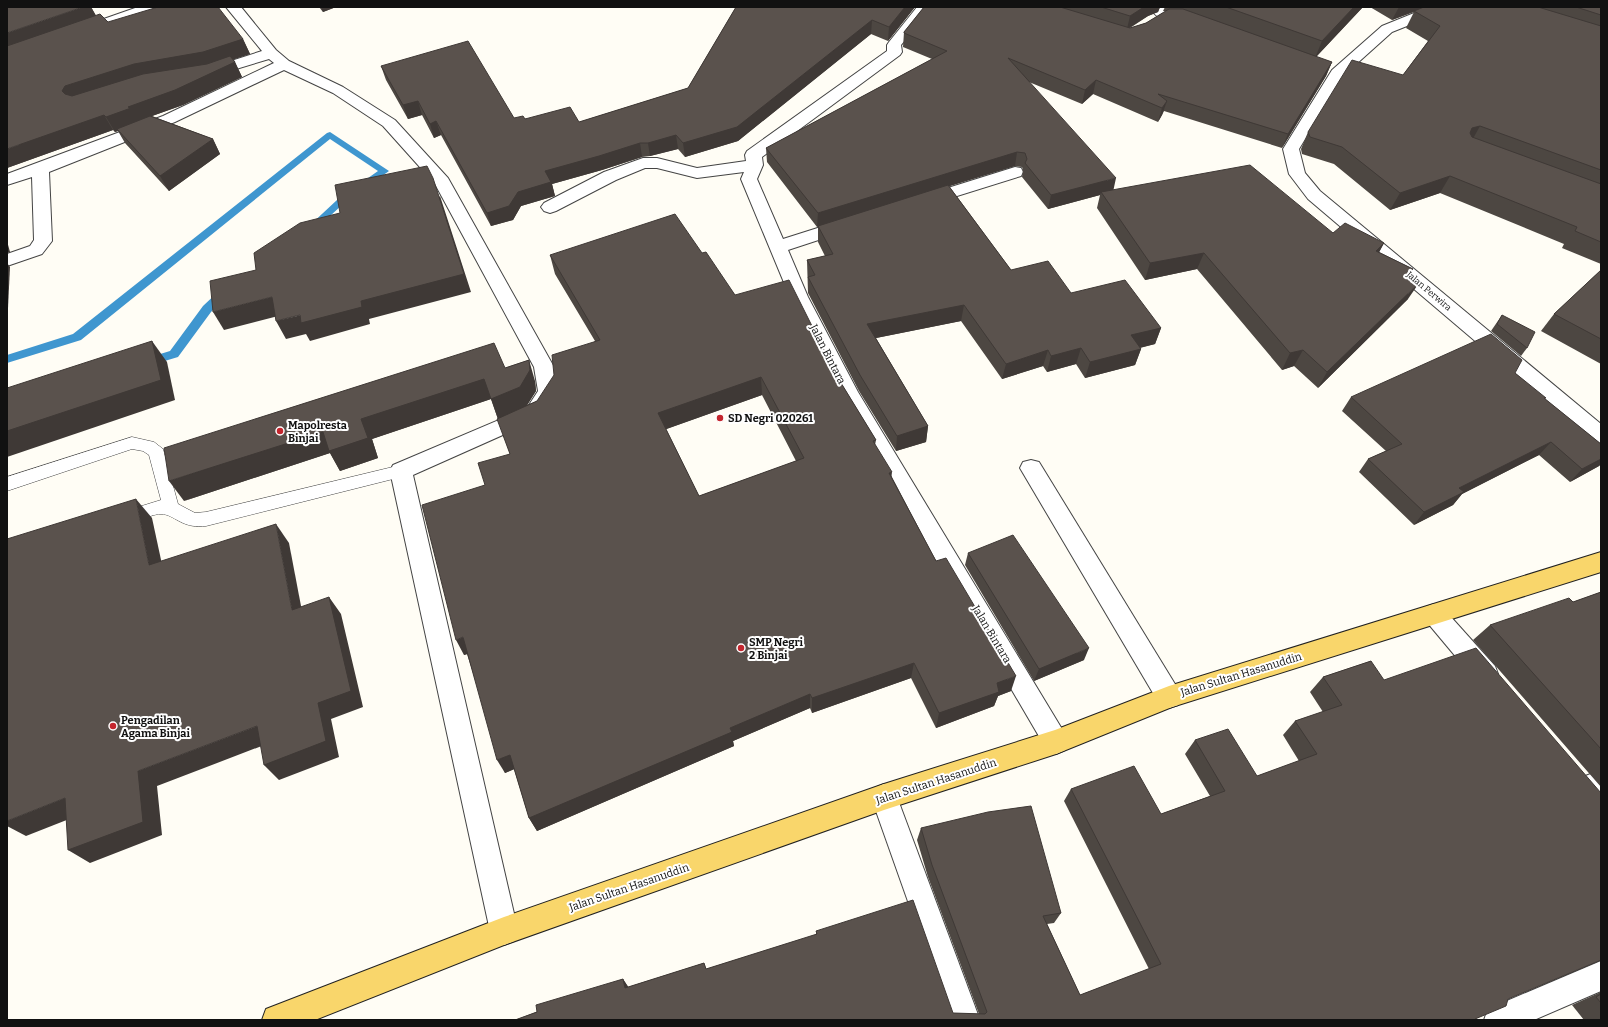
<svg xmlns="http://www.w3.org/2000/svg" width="1608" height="1027" font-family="Bitter,serif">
  <rect width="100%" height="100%" fill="#fffdf5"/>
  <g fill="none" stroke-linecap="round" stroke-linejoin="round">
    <!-- stream -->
    <g fill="#3f96cf" fill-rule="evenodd">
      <polygon points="330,132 389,171 343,204 316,229 310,229 308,227 337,200 378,171 330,139 81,340 7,363 7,355 73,334 327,133"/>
      <polygon points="224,289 228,290 229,292 228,294 211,312 178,357 148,366 144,365 143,362 144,359 170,351 203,306 220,290"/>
    </g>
    <!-- lane casing -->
    <g stroke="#444" stroke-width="1">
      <path id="lane" d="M132,437l22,5 9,7 15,55 17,9 11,-1 195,-47 6,1 2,5 -2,5 -6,1 -195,49c-10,1 -18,0 -27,-5 -6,-3 -11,-7 -18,-7 -14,0 -28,14 -42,9l-3,-5 3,-5 42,-13 -12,-45 -6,-4 -11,-2 -125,42v-14z"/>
    </g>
    <!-- street casing -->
    <g stroke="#444" stroke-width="2">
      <g id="street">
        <polygon points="138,7 159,7 157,10 85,35 80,36 75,35 73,32 75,29"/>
        <polygon points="226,7 241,7 276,50 289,61 343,87 395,120 448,178 554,367 558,392 541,418 413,475 518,931 514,941 504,945 494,941 490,931 390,471 393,465 527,408 538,391 534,367 435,184 383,126 333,93 284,70 175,122 49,172 52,241 42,254 7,266 7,254 30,246 34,240 32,177 7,185 7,174 163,116 274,63 269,59 213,76 208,78 203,76 200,73 203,70 262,51"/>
        <polygon points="917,7 932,7 901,45 902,52 900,55 762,157 763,165 757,179 783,239 846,219 852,221 855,225 852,229 788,250 808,297 858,392 1065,734 1069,742 1065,750 1056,754 1047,750 839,395 790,297 741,179 744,172 697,178 657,168 645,168 616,180 556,211 550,213 544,211 541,207 544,203 604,172 643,158 657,158 697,168 746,161 745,155 747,151 887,51 887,45 889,42"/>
        <path d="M1149,7h15l9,9 -2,3c-10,2 -17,-4 -22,-12z"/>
        <polygon points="1429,7 1449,7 1447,10 1392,32 1343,76 1299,149 1305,173 1320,191 1601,424 1601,444 1594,442 1308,199 1289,174 1283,149 1332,70 1382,26"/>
        <polygon points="1015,167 1021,168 1023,172 1021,176 925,206 919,205 916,201 919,197"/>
        <polygon points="1031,460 1039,462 1178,689 1181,697 1178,705 1169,708 1160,705 1020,468 1023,462"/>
        <polygon points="1434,604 1442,607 1495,666 1498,674 1495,682 1486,685 1477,682 1426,621 1422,614 1426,607"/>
        <polygon points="1601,770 1601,796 1584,802 1575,798 1571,789 1575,780"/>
        <polygon points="884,784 893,788 897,797 980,1020 950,1020 871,797 875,788"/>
        <polygon points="1601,961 1601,991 1534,1020 1484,1020 1488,1009"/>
      </g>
    </g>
    <!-- primary casing -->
    <g stroke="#222" stroke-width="2">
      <polygon id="primary" points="1601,552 1601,572 1172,707 1056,754 884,810 504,945 315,1020 262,1020 266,1009 504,917 884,784 1055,730 1169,686"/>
    </g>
    <!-- lane -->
    <use href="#lane" fill="#fff" fill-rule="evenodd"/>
    <!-- street -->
    <use href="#street" fill="#fff" fill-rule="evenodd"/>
    <!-- primary -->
    <use href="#primary" fill="#f9d66b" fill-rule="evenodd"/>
  </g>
  <!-- wall -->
  <g fill="#4d4742" fill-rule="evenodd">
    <polygon points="91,7 96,16 108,22 243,39 250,54 233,59 235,62 242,77 183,105 152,116 213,139 220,154 169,191 125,143 118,131 115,132 113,130 7,168"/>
    <polygon points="319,7 336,7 323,12"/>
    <polygon points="736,7 915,7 888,41 871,34 738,141 685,157 678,149 650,156 642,157 602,170 552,184 555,196 521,206 513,220 491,226 441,135 434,138 422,115 408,119 386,80 381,66 514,118 579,122 688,88"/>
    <polygon points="924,7 1160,7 1158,12 1148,16 1130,28 1146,23 1166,11 1163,11 1165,7 1363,7 1316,57 1332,62 1326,76 1282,148 1164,111 1162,115 1158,122 1093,94 1082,104 1029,82 1113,190 1384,243 1379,252 1413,269 1408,277 1408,299 1318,388 1294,366 1282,370 1197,269 1145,280 1097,208 1100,195 1048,209 1022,177 1023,170 1022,167 1015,166 949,186 1011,270 1161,328 1155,344 1140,348 1141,349 1135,365 1085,378 1076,364 1047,372 1043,366 1002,379 961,321 876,338 928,426 926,442 896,451 859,391 808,293 807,260 825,256 818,242 818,226 817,227 767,162 766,148 932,59 903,47 904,32"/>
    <polygon points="1370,7 1601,7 1601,264 1562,248 1564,244 1440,193 1390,210 1334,164 1302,154 1301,149 1308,132 1403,75 1428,41 1406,28 1414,12 1392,20"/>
    <path d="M702,253l33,42 103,83 38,62 -1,5 17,32 44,84 75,130 -13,5 -4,10 -58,22 -25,-50 -99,35 -2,-5 -77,33 1,5 -197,85 -8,-13 -15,-49 -9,4 -38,-119 -3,1 21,-170 25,-31 -19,-55 -119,40 6,19 -38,13 -10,-18 -146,48 321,-133 30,13 1,10 -9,14 10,-4 58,-60 -40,-67 -5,-19zM762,395l34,66 -97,35 -33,-67z"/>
    <polygon points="1601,270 1601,364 1541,331 1554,314"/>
    <polygon points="1502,315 1527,348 1521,356 1491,331"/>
    <polygon points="1515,373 1545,399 1601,444 1601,464 1599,466 1570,482 1539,455 1462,494 1453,505 1414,525 1359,472 1368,459 1386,451 1342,411 1351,397"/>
    <polygon points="968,553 1084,660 1034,681 965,565"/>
    <polygon points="1601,592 1601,787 1473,640 1490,625 1573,602"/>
    <polygon points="1371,661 1508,999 1475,1019 515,1020 623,979 628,987 704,963 706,969 816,935 816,931 953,1013 979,1014 928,877 917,840 921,828 1061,913 1054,923 1047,924 1080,995 1149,969 1064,801 1071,789 1161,814 1210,796 1185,754 1195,740 1257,776 1299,761 1283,735 1295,721 1323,712 1310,692 1323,677"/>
    <polygon points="1601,992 1601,1020 1584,1020 1572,1005"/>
  </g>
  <!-- shaded-wall -->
  <g fill="#3f3936">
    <polygon points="83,7 91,7 98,19 7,51 7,33"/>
    <polygon points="321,7 336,7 323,12"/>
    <polygon points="905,7 915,7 888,41 889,27"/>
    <polygon points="1144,7 1160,7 1158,12 1148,16 1127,29 1130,16"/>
    <polygon points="1354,7 1363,7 1315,58 1322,41"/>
    <polygon points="1399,7 1425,7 1392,20"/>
    <polygon points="872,20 871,34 738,141 685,157 683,143"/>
    <polygon points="243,39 250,54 211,67 72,106 62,91 65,86 134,64"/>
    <polygon points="235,62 242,77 183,105 138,121 117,129 118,131 115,132 106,117 128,107"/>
    <polygon points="1332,62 1326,76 1282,148 1288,134"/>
    <polygon points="1096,80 1093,94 1082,104 1085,90"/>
    <polygon points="418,101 422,115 408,119 403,105"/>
    <polygon points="1167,101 1162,115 1158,122 1162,108"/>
    <polygon points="104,115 113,130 7,168 7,149"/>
    <polygon points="436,121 441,135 434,138 430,124"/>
    <polygon points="1480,126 1470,144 1462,145 1472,128"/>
    <polygon points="676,135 678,149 650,156 648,143"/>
    <polygon points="213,139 220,154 169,191 160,176"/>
    <polygon points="640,143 642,157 602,170 552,184 555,196 521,206 513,220 491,226 487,213 518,192 545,171"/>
    <polygon points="1017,152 1015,166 817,227 818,213"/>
    <polygon points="1450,176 1440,193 1390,210 1400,193"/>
    <polygon points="1116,178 1113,192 1101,192 1100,195 1048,209 1051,195"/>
    <polygon points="440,196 471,292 369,319 370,324 310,341 306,334 286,339 276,321 361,301"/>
    <polygon points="7,241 10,252 7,253"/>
    <polygon points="1384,243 1375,260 1376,251"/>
    <polygon points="1204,253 1197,269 1145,280 1150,263"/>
    <polygon points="7,263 10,267 8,308 7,308"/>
    <polygon points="1413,269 1403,286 1406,276"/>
    <polygon points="1419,283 1408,299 1318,388 1327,372"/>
    <polygon points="272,297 282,315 224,330 213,312"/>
    <polygon points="964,305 961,321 866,340 867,324"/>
    <polygon points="1161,328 1155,344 1126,351 1131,335"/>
    <polygon points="152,341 167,362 175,400 7,457 7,431"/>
    <polygon points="1081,348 1076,364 1047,372 1051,356"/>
    <polygon points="1141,349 1135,365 1085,378 1090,362"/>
    <polygon points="1048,350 1043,366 1002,379 1006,364"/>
    <polygon points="1303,350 1294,366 1282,370 1290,353"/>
    <polygon points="529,360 535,381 536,391 526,407 498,419 491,399 372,439 378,458 340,471 330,453 184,501 169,481"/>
    <polygon points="761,377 762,395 661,431 658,413"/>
    <polygon points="928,426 926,442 896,451 897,436"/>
    <polygon points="1551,442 1539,455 1462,494 1453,505 1414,525 1424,512 1459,488"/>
    <polygon points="1601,459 1601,464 1599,466 1570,482 1582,469"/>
    <polygon points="892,472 890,489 889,473"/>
    <polygon points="136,499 152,518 166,583 149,565"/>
    <polygon points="276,524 289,543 305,627 292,610"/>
    <polygon points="329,597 341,614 363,707 331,719 339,757 279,780 264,765"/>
    <polygon points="463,637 471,653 464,655 456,640"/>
    <polygon points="1089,648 1084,660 1034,681 1039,669"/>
    <polygon points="914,663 911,678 812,713 812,698"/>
    <polygon points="1016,676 1011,691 998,696 994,706 936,728 939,713 997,683"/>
    <polygon points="810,694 810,708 733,741 734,746 537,831 529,818 730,728"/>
    <polygon points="257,726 272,742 157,786 162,835 90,863 68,850 138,771"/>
    <polygon points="510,755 517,768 505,773 497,760"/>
    <polygon points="65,798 87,812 26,836 7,826 7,821"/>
    <polygon points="623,979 629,988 625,988"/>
  </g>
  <!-- building -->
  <g fill="#5a524d" stroke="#3f3936" fill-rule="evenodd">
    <polygon points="7,7 83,7 7,33"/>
    <polygon points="158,7 218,7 243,39 203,52 134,64 65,86 62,91 65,94 72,96 143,74 207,64 230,56 235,62 175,90 128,107 131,108 106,117 104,115 7,149 7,46 100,14 108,22"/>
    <polygon points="736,7 905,7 889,27 872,20 737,127 683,143 676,135 648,143 640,143 599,156 545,171 551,182 518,192 509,206 487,213 436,121 430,124 418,101 403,105 381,66 468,41 514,118 523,116 525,119 570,107 579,122 688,88"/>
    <polygon points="924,7 1060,7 1130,28 1146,23 1169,9 1183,9 1332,62 1288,134 1158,94 1167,101 1162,108 1096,80 1085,90 1008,58 1116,178 1051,195 1025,163 1027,159 1025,153 1017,152 818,213 766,148 947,51 904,33 904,32"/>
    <polygon points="1101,7 1144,7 1130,16"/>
    <polygon points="1226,7 1354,7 1322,41"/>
    <polygon points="1424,7 1538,7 1601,26 1601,170 1480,126 1472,128 1470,133 1472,137 1601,184 1601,242 1575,231 1577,227 1450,176 1400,193 1342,147 1310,137 1308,132 1352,60 1403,75 1440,26 1414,11"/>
    <polygon points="1576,7 1601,7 1601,15"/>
    <polygon points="150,116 213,139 160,176 117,129"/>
    <polygon points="1250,165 1333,233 1345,223 1384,243 1376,251 1413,269 1406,276 1419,283 1327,372 1303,350 1290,353 1204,253 1150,263 1101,192"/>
    <polygon points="427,166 433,178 464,274 361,301 362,307 301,323 300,315 276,321 272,297 213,312 210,281 256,270 254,253 300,223 340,213 335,185"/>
    <polygon points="948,185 1011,270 1048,261 1071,293 1125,280 1161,328 1131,335 1141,349 1090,362 1081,348 1051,356 1048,350 1006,364 964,305 867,324 928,426 897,436 860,375 808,277 815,275 807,260 833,254 818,226"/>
    <path d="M675,214l27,39 4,-1 29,43 54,-15 49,98 38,62 -3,1 19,31 -3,1 47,88 10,-3 70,118 -19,7 2,9 -60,21 -25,-50 -102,35 -2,-4 -80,34 2,4 -203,86 -19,-63 -13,5 -34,-123 -7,3 -34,-135 63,-20 -7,-22 32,-9 -13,-35 40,-18 17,-26 -2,-20 48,-15 -50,-85zM761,377l43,81 -105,38 -41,-83z"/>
    <polygon points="1601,270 1601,339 1554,314"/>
    <polygon points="1502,315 1535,332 1527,348 1497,324"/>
    <polygon points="1491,334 1522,360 1515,373 1546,398 1544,398 1601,444 1601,459 1582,469 1551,442 1459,488 1464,492 1424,512 1368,459 1402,444 1351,397"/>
    <polygon points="152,341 161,380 7,431 7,388"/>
    <polygon points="494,343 505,368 529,360 530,370 520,387 491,399 484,379 361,419 368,438 329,451 323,432 169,481 164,448"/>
    <polygon points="136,499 149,565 276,524 292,610 329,597 351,691 318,703 326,741 264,765 257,726 138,771 143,822 68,850 65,798 7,821 7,539"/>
    <polygon points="1013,535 1089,648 1039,669 968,553"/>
    <polygon points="1601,592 1601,749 1490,625 1569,598 1573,602"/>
    <polygon points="1476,648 1601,793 1601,960 1508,999 1506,1006 1475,1019 1475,1020 515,1020 537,1012 536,1005 623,979 625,988 704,963 706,969 817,934 816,931 913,900 953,1013 985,1014 987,1012 932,865 921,828 988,812 1031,806 1061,913 1043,916 1080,995 1161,964 1071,789 1134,766 1161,814 1225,791 1195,740 1228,729 1257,776 1317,754 1295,721 1342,705 1323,677 1371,661 1384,680"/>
    <polygon points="1601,994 1601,1003 1596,997"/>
  </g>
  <!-- markers -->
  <g fill="#c4262e" stroke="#fff" stroke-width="1.5">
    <circle cx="720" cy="418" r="4"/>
    <circle cx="280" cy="431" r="4"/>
    <circle cx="741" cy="648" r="4"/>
    <circle cx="113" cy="726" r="4"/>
  </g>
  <g text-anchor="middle" stroke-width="4" stroke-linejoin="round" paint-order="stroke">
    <!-- far-street labels -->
    <g font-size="9" fill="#111" stroke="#fff">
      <text transform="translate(1429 291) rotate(40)" y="3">Jalan Perwira</text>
    </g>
    <!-- street labels -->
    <g font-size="11" fill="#111" stroke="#fff">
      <text transform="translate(828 354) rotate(63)" y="4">Jalan Bintara</text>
      <text transform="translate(992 634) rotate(59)" y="4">Jalan Bintara</text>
      <text transform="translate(1241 674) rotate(-17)" y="4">Jalan Sultan Hasanuddin</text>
      <text transform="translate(936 781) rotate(-18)" y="4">Jalan Sultan Hasanuddin</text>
      <text transform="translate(629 887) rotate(-19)" y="4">Jalan Sultan Hasanuddin</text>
    </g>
    <!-- poi labels -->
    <g font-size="11" font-weight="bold" fill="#111" stroke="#fff" text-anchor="start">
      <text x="728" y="422">SD Negri 020261</text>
      <text x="288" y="429">Mapolresta<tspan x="288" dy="13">Binjai</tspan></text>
      <text x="749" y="646">SMP Negri<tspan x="749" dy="13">2 Binjai</tspan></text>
      <text x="121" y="724">Pengadilan<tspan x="121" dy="13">Agama Binjai</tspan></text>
    </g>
  </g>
  <!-- border -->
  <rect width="1608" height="1027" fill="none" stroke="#111111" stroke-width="16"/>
</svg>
